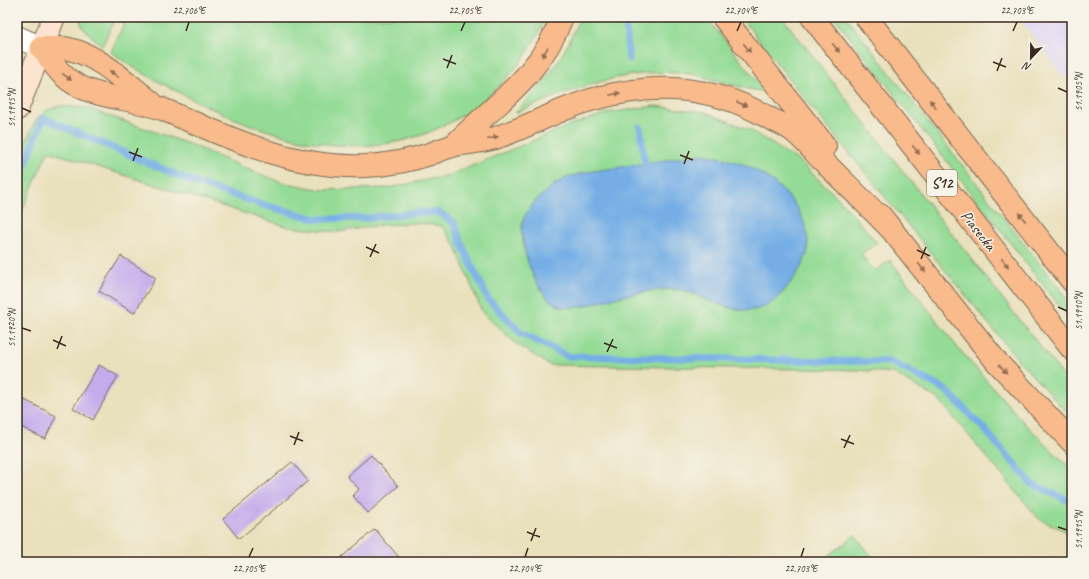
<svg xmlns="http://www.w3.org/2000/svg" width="1089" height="579" font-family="Caveat,sans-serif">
  <rect width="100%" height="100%" fill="#f7f3e8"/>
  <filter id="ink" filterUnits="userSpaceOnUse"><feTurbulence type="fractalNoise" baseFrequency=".025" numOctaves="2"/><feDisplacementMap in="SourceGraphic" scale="8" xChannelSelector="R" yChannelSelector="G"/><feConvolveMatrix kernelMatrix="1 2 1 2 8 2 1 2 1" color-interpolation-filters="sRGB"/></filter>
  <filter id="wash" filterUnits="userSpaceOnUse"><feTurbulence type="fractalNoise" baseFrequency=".012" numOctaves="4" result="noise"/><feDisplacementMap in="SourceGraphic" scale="16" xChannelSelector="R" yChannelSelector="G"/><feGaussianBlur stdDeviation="0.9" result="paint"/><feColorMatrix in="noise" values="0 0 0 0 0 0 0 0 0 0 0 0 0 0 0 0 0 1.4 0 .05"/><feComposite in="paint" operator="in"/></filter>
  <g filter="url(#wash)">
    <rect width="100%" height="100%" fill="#e9e0bc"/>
    <!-- built -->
    <polygon fill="#e0d4f4" points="1018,17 1072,17 1072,72 1065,78"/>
    <!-- green -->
    <g fill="#94db96" stroke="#68825a">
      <polygon points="79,17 116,17 102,46 82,27"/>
      <path d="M127,17h419c-17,39 -37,63 -70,89 -91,67 -192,39 -284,-7 -28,-14 -55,-28 -81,-47z"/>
      <path d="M580,17h126l59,74c-9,2 -61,-15 -75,-17 -61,-8 -120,16 -175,39 32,-33 48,-53 65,-96z"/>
      <polygon points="741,17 782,17 1072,387 1072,418 1020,362 800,93"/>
      <polygon points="834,17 846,17 1072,305 1072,322"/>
      <polygon points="60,106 87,108 197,147 242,167 281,182 322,190 388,188 450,175 568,126 607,113 655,106 705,112 750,130 799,161 839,199 877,243 861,254 875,271 890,260 958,348 1025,424 1072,470 1072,534 1039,519 938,399 893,373 858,370 549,365 515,343 482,312 455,245 442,226 419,223 381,225 338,232 288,227 48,151 17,223 17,163 35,121 47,110"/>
      <polygon points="855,535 876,562 821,562"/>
    </g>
    <!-- water -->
    <path fill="#74aee5" stroke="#586c82" d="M702,154c16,3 32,6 47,13 31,15 61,44 59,82 -2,15 -21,40 -32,50 -20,20 -50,9 -73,-1 -5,-2 -11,-6 -16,-7 -27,-6 -73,7 -99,14 -7,2 -23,4 -29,1 -23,-9 -39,-58 -37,-81 2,-16 23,-34 35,-42 16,-11 45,-13 64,-16 27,-4 54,-9 81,-13z"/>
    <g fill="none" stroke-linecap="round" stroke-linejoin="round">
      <!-- stream -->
      <g stroke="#74aee5" stroke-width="7">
        <polyline points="625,17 629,59"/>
        <polyline points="640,127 645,163"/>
        <polyline points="17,187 43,118 193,182 260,204 316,219 368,218 411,213 438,212 454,223 461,243 488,299 521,333 568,356 891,362 946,390 985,430 1032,484 1072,502"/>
      </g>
    </g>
    <g id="blocks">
      <!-- building -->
      <g fill="#c3acec">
        <polygon points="121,256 156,278 134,313 99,291"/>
        <polygon points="99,365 118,376 93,420 73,408"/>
        <polygon points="17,396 56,416 45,439 17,425"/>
        <polygon points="371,455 398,486 368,513 353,496 359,489 347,476"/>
        <polygon points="292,462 308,481 239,539 223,519"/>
        <polygon points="375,529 403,562 336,562"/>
      </g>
    </g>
  </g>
  <g filter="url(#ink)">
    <use href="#blocks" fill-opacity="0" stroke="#786a55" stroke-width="1"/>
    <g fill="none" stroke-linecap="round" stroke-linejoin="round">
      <!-- street casing -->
      <g stroke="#786a55" stroke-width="24">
        <polyline id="street" points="17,37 42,48"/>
      </g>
      <!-- secondary casing -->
      <g stroke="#786a55" stroke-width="24">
        <polyline id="secondary" points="17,109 54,17"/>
      </g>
      <!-- highway casing -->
      <g stroke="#786a55" stroke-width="24">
        <g id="highway">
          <polyline points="723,17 825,146"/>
          <polyline points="812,17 1072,349"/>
          <polyline points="866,17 1072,281"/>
          <path d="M42,48c6,8 12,18 20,26 27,27 72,22 105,37 64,28 127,58 198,55 21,-1 44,-5 65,-12 8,-3 17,-7 26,-9 14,-3 29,-3 42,-8 32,-11 63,-29 96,-38 64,-18 120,-13 177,20 7,3 15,7 21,11 11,8 20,20 30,30 22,22 45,44 67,67"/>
          <path d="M42,48c8,0 19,-1 27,1 30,6 60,36 83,54"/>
          <path d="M454,145c41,-41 87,-70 108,-128"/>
          <polyline points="880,215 996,361 1072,442"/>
        </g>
      </g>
      <!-- street -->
      <use href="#street" stroke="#fff" stroke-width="22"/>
      <!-- secondary -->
      <use href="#secondary" stroke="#fde4d1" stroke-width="22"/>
      <!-- highway -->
      <use href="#highway" stroke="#fabb8c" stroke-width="22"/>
    </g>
    <!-- one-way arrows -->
    <defs><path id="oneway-solid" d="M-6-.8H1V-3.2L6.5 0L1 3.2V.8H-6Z"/></defs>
    <g fill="#916b50">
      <use href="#oneway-solid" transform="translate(747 48) rotate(52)"/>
      <use href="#oneway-solid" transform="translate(836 48) rotate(52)"/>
      <use href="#oneway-solid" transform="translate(545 52) rotate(120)"/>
      <use href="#oneway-solid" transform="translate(114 74) rotate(-142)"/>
      <use href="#oneway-solid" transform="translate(67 77) rotate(37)"/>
      <use href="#oneway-solid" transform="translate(615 94) rotate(-12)"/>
      <use href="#oneway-solid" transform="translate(742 104) rotate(23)"/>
      <use href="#oneway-solid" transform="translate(933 104) rotate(-128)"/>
      <use href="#oneway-solid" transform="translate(493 138) rotate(-14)"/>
      <use href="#oneway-solid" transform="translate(916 150) rotate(52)"/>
      <use href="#oneway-solid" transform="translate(1022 217) rotate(-128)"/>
      <use href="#oneway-solid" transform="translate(1005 263) rotate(52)"/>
      <use href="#oneway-solid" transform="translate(922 268) rotate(51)"/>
      <use href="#oneway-solid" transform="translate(1003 369) rotate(47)"/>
    </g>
  </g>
  <!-- ticks -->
  <path fill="none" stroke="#3b2a1e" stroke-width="1.5" d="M186,31l3,-9M461,31l4,-9M737,31l4,-9M1013,31l4,-9M443,59l13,5M993,62l13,5M447,68l5,-13M997,71l5,-13M1058,88l9,4M22,108l9,4M129,152l13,5M680,155l13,5M133,161l5,-13M684,164l5,-13M366,247l13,6M917,250l13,6M370,257l6,-13M921,259l5,-12M1058,307l9,4M22,328l9,3M53,340l13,6M604,343l13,5M57,349l5,-13M607,352l6,-13M290,436l13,5M841,439l13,5M294,445l5,-13M844,448l6,-13M1058,527l9,3M527,532l13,5M531,541l5,-13M249,557l4,-9M525,557l3,-9M801,557l3,-9"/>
  <g text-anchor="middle" stroke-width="3" stroke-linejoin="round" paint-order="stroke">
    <!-- shield labels -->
    <rect fill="#f7f3e8" stroke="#73665b" stroke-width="1" x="927" y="170" width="30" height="26" rx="3"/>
    <g font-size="15" font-weight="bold" fill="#3b2a1e">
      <text x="942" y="188">S12</text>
    </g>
    <!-- street labels -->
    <g font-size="16" fill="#3b2a1e" stroke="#f7f3e8">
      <text transform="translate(979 230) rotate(52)" y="6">Piasecka</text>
    </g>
  </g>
  <!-- margin -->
  <rect width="1089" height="579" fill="none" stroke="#f7f3e8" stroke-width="44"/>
  <!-- north arrow -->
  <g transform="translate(1031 58) rotate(202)" stroke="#f7f3e8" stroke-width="3" paint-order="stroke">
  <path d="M0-3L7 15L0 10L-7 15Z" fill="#3b2a1e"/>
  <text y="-6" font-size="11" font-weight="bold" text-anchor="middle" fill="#3b2a1e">N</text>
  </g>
  <rect x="22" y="22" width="1045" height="535" fill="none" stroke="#3b2a1e" stroke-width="1.5"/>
  <g font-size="10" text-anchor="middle" fill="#3b2a1e">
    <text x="189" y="14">22.706°E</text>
    <text x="465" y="14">22.705°E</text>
    <text x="741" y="14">22.704°E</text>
    <text x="1017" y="14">22.703°E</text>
    <text transform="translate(1078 92) rotate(-90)" y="4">51.1905°N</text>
    <text transform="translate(11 108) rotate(-90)" y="4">51.1915°N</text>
    <text transform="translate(1078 311) rotate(-90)" y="4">51.1910°N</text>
    <text transform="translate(11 328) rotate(-90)" y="4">51.1920°N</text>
    <text transform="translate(1078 530) rotate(-90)" y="4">51.1915°N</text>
    <text x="249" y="572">22.705°E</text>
    <text x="525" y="572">22.704°E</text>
    <text x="801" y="572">22.703°E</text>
  </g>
</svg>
